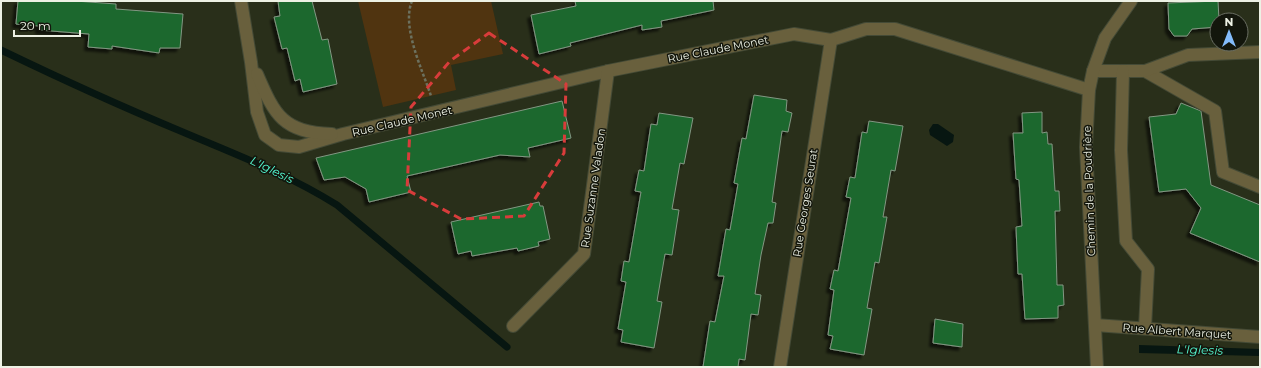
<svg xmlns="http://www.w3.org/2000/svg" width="1261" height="368" font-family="Montserrat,sans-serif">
  <defs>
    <filter id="shadow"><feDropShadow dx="-3.5" dy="3.5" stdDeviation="1" flood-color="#0009"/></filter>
  </defs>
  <rect width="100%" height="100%" fill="#292f1a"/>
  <!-- green -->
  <polygon fill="#503410" points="358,1 491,1 503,54 451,65 456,90 383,107"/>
  <!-- water -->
  <g fill="#071611">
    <polygon points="933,124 938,124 954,135 953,142 947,146 930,135 929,130"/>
    <polygon points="1139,345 1260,349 1260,356 1139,353"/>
  </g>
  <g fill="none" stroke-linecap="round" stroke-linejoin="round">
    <!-- stream -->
    <path stroke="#071611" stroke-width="7" d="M1,50c58,28 117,55 177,80 54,23 108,43 159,75l170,142"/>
  </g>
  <!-- building -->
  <g fill="#1c672d" stroke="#829783" filter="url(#shadow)">
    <polygon points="18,1 75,1 116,4 116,9 183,14 180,48 160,48 159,53 112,46 112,49 88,47 89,34 39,30 39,26 16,24"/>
    <polygon points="278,1 312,1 322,40 328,39 337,84 303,92 300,79 295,81 287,48 282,49 274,17 280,16"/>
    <polygon points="575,1 713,1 714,10 661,21 662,27 642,30 642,25 570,43 571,46 539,54 531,15 576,6"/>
    <polygon points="1218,1 1219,20 1217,20 1217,27 1192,29 1187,36 1174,36 1169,29 1168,3"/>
    <polygon points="754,95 787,100 786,111 792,113 788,132 782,131 772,202 776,203 773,223 768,223 761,255 755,294 761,295 758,315 751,314 745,360 739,359 738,367 703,367 710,321 715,322 724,276 718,276 726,229 730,230 738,184 734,183 742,138 746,139"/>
    <polygon points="562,101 571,138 528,148 530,157 500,155 407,176 411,192 369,202 366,189 345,177 324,180 316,158"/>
    <polygon points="1181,103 1201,111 1211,185 1260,205 1260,262 1190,233 1201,208 1186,189 1159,192 1149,117 1176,114"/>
    <polygon points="1042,112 1042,133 1047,132 1048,144 1052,144 1055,191 1059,191 1060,211 1055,211 1057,285 1063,285 1064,305 1058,306 1058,318 1025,319 1022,274 1018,274 1016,227 1022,226 1019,180 1016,179 1013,133 1023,133 1022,113"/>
    <polygon points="659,113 693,118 684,164 680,163 672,209 679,210 672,255 665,254 657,301 662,302 654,348 621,342 623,330 618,329 626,282 621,281 624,261 629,262 641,192 635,191 639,170 644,171 651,124 657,125"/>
    <polygon points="869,121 903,126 895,171 891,170 883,217 887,217 879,263 875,262 867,308 872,309 864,355 830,349 833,336 828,335 834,290 830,289 834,270 838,271 851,198 846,197 850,177 855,178 862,132 867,133"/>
    <polygon points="539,202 540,206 543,206 550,239 538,242 539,246 518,251 517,248 472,256 471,251 458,254 451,222"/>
    <polygon points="935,319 963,324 962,347 933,343"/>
  </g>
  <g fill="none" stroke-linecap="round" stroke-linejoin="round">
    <!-- minor casing -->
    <g stroke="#444a36" stroke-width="14">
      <g id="minor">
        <polyline points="241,1 251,62 257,112 265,135 279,145 299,147 343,134 608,71 794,34 831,40 866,29 895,29 1089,90"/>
        <polyline points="1093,71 1145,71 1215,111 1223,172 1260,187"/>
        <polyline points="1123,71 1121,150 1126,241 1148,269 1145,328"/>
        <polyline points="1145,71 1188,55 1260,52"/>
        <path d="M257,74c18,42 26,58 75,60"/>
        <polyline points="1095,325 1260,337"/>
        <polyline points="513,326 584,254 608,71"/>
        <polyline points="780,367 831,40"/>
        <polyline points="1097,367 1086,147 1089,90 1093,71 1105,38 1131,1"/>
      </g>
    </g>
    <!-- path -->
    <path stroke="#6c715f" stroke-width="2.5" stroke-dasharray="3 2" stroke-linecap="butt" d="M412,1c-11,26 11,70 19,95"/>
    <!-- minor -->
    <use href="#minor" stroke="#69603d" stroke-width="12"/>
  </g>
  <!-- marked area -->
  <path fill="none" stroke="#d83c3b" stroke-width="3" stroke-dasharray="8 5" stroke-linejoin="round" d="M489,33l77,51 -2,69 -40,63 -63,3 -54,-29 4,-83 39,-46z"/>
  <g text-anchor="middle" stroke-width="3" stroke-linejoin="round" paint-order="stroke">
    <!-- street labels -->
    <g font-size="11" fill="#edf1e4" stroke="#13160c">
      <text transform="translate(718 49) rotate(-11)" y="4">Rue Claude Monet</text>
      <text transform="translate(402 121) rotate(-13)" y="4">Rue Claude Monet</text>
      <text transform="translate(593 188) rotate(-82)" y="4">Rue Suzanne Valadon</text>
      <text transform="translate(1089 191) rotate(-92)" y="4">Chemin de la Poudrière</text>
      <text transform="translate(805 203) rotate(-81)" y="4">Rue Georges Seurat</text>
      <text transform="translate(1177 331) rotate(4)" y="4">Rue Albert Marquet</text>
    </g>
    <!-- water labels -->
    <g font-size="12" font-style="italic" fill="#54f8d1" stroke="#13160c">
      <text transform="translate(272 170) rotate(26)" y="4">L'Iglesis</text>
      <text transform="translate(1200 350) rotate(2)" y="4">L'Iglesis</text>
    </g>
  </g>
  <!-- border -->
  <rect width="1261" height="368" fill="none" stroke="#edf1e4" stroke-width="4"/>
  <!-- north arrow -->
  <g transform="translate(1229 32)"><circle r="19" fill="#13160c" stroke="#6a6e62"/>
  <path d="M0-3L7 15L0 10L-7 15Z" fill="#84bcfb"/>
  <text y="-6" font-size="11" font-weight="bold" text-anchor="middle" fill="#edf1e4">N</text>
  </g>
  <!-- scale -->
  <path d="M14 30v6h66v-6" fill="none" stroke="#edf1e4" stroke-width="2"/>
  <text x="20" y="30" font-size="12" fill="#edf1e4" stroke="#13160c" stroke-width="3" paint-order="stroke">20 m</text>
</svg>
